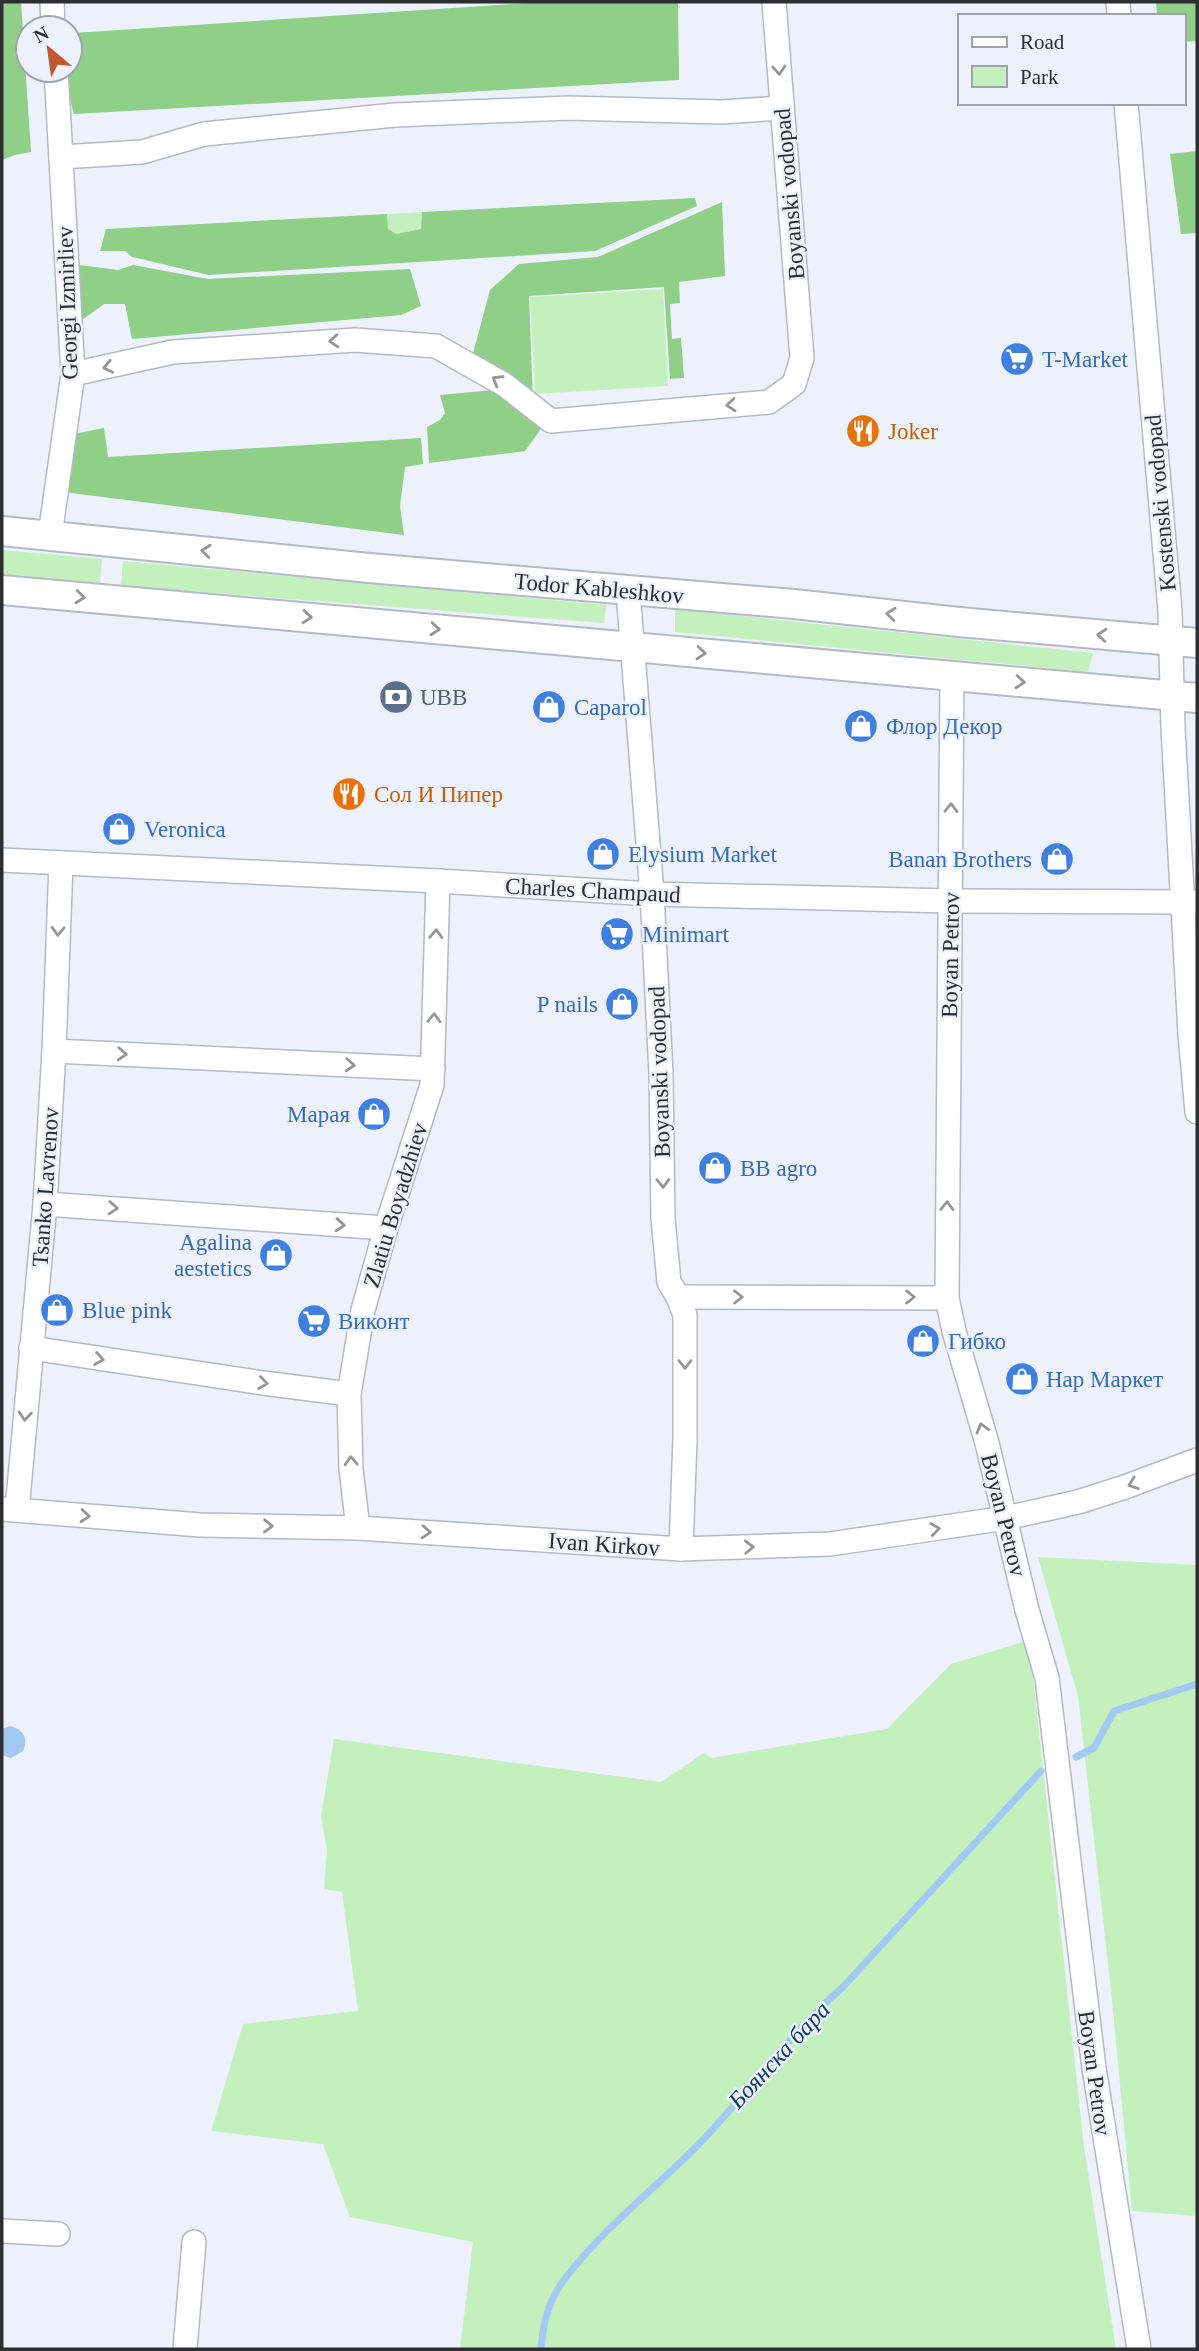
<svg xmlns="http://www.w3.org/2000/svg" width="1199" height="2351" font-family="Georgia,serif">
  <rect width="100%" height="100%" fill="#ecf1fc"/>
  <!-- green -->
  <g fill="#c3f0bd">
    <polygon points="422,212 421,229 396,234 388,229 387,214"/>
    <polygon points="663,289 668,386 535,394 530,297"/>
    <polygon points="2,550 102,559 100,583 2,574"/>
    <polygon points="123,561 606,605 604,623 121,586"/>
    <polygon points="675,609 1093,653 1088,672 675,632"/>
    <polygon points="1038,1557 1197,1565 1197,2216 1132,2211 1112,1999 1078,1696"/>
    <polygon points="1029,1640 1084,2147 1116,2349 460,2349 473,2242 350,2217 323,2144 211,2131 243,2024 358,2011 342,1892 324,1889 327,1850 321,1816 334,1739 661,1782 704,1753 711,1758 887,1729 951,1664"/>
  </g>
  <!-- forest -->
  <g fill="#8fcf88">
    <polygon points="2,2 21,2 31,152 15,155 2,160"/>
    <polygon points="544,2 678,2 679,80 74,114 64,78 66,70 70,70 70,49 73,33"/>
    <polygon points="1156,2 1197,2 1197,41 1183,42 1183,16 1157,16"/>
    <polygon points="1197,151 1197,233 1181,234 1170,154"/>
    <polygon points="695,198 697,206 595,251 209,275 132,257 125,251 100,251 106,229 387,214 388,229 396,234 421,229 422,212"/>
    <polygon points="722,202 725,276 679,282 680,303 670,304 672,339 681,338 684,378 670,379 664,287 529,296 533,402 471,361 490,290 519,264 598,257"/>
    <polygon points="71,264 118,270 133,265 208,279 410,269 421,306 401,315 132,339 125,304 104,304 82,320"/>
    <polygon points="504,389 546,422 525,451 429,463 427,427 440,420 445,413 440,395"/>
    <polygon points="104,428 108,457 421,438 423,464 405,467 400,506 404,535 63,492 73,434"/>
  </g>
  <!-- water -->
  <path fill="#a2c9f1" d="M10,1726c13,3 19,12 13,25l-12,7 -9,-3v-26z"/>
  <g fill="none" stroke-linecap="round" stroke-linejoin="round">
    <!-- stream -->
    <g stroke="#a2c9f1" stroke-width="7">
      <polyline points="1076,1757 1094,1748 1114,1711 1197,1684"/>
      <path d="M541,2349c2,-25 7,-48 23,-69 38,-51 91,-91 135,-136 49,-51 90,-110 144,-157l198,-216"/>
    </g>
    <!-- minor casing -->
    <g stroke="#b5b9c4" stroke-width="26">
      <g id="minor">
        <polyline points="52,2 53,28"/>
        <polyline points="1118,2 1119,16"/>
        <polyline points="1126,103 1170,611 1173,728 1190,1034 1197,1112"/>
        <polyline points="61,157 142,152 204,134 395,115 568,108 722,112 781,108"/>
        <polyline points="73,374 173,352 355,340 436,346 505,385 551,421 769,402 794,384 802,358 774,2"/>
        <polyline points="50,535 73,374 56,70"/>
        <polyline points="628,591 652,894 661,1074 663,1219 669,1282 678,1297 685,1315 685,1438 681,1549"/>
        <polyline points="952,676 947,1298 954,1331 987,1443 1027,1610 1047,1678 1094,2068 1139,2349"/>
        <polyline points="2,860 438,881 652,894 950,901 1197,902"/>
        <polyline points="54,1051 433,1069"/>
        <polyline points="45,1204 386,1228"/>
        <polyline points="678,1297 947,1298"/>
        <polyline points="31,1348 263,1383 349,1394"/>
        <polyline points="2,1509 200,1525 358,1528 681,1549 830,1544 1006,1518 1078,1502 1125,1487 1197,1460"/>
        <polyline points="17,1510 45,1204 54,1051 61,863"/>
        <polyline points="358,1528 351,1469 349,1394 363,1310 386,1228 432,1085 438,881"/>
        <polyline points="2,2231 58,2234"/>
        <polyline points="185,2349 194,2242"/>
      </g>
    </g>
    <!-- major casing -->
    <g stroke="#b5b9c4" stroke-width="32">
      <g id="major">
        <polyline points="2,531 369,568 794,604 959,622 1197,643"/>
        <polyline points="2,590 1197,698"/>
      </g>
    </g>
    <!-- minor -->
    <use href="#minor" stroke="#fff" stroke-width="23"/>
    <!-- major -->
    <use href="#major" stroke="#fff" stroke-width="28"/>
  </g>
  <!-- one-way arrows -->
  <defs><path id="oneway-chevron" d="M-2-3.5L2.5 0L-2 3.5" fill="none" stroke-width="1.6" stroke-linecap="round" stroke-linejoin="round" transform="scale(1.75)"/></defs>
  <g stroke="#969698">
    <use href="#oneway-chevron" transform="translate(779 70) rotate(86)"/>
    <use href="#oneway-chevron" transform="translate(334 341) rotate(176)"/>
    <use href="#oneway-chevron" transform="translate(108 367) rotate(168)"/>
    <use href="#oneway-chevron" transform="translate(497 380) rotate(-149)"/>
    <use href="#oneway-chevron" transform="translate(731 405) rotate(175)"/>
    <use href="#oneway-chevron" transform="translate(206 551) rotate(-174)"/>
    <use href="#oneway-chevron" transform="translate(80 597) rotate(6)"/>
    <use href="#oneway-chevron" transform="translate(891 614) rotate(-174)"/>
    <use href="#oneway-chevron" transform="translate(307 617) rotate(5)"/>
    <use href="#oneway-chevron" transform="translate(435 629) rotate(5)"/>
    <use href="#oneway-chevron" transform="translate(1102 635) rotate(-175)"/>
    <use href="#oneway-chevron" transform="translate(701 653) rotate(5)"/>
    <use href="#oneway-chevron" transform="translate(1020 682) rotate(5)"/>
    <use href="#oneway-chevron" transform="translate(951 808) rotate(-89)"/>
    <use href="#oneway-chevron" transform="translate(58 931) rotate(92)"/>
    <use href="#oneway-chevron" transform="translate(436 934) rotate(-88)"/>
    <use href="#oneway-chevron" transform="translate(434 1018) rotate(-88)"/>
    <use href="#oneway-chevron" transform="translate(122 1054) rotate(3)"/>
    <use href="#oneway-chevron" transform="translate(350 1065) rotate(3)"/>
    <use href="#oneway-chevron" transform="translate(663 1183) rotate(89)"/>
    <use href="#oneway-chevron" transform="translate(947 1206) rotate(-89)"/>
    <use href="#oneway-chevron" transform="translate(113 1208) rotate(4)"/>
    <use href="#oneway-chevron" transform="translate(340 1225) rotate(4)"/>
    <use href="#oneway-chevron" transform="translate(738 1297)"/>
    <use href="#oneway-chevron" transform="translate(910 1297)"/>
    <use href="#oneway-chevron" transform="translate(99 1359) rotate(9)"/>
    <use href="#oneway-chevron" transform="translate(685 1364) rotate(90)"/>
    <use href="#oneway-chevron" transform="translate(263 1383) rotate(8)"/>
    <use href="#oneway-chevron" transform="translate(25 1416) rotate(95)"/>
    <use href="#oneway-chevron" transform="translate(982 1428) rotate(-106)"/>
    <use href="#oneway-chevron" transform="translate(351 1461) rotate(-93)"/>
    <use href="#oneway-chevron" transform="translate(1133 1484) rotate(160)"/>
    <use href="#oneway-chevron" transform="translate(85 1516) rotate(5)"/>
    <use href="#oneway-chevron" transform="translate(268 1526) rotate(1)"/>
    <use href="#oneway-chevron" transform="translate(935 1529) rotate(-8)"/>
    <use href="#oneway-chevron" transform="translate(426 1532) rotate(4)"/>
    <use href="#oneway-chevron" transform="translate(749 1547) rotate(-2)"/>
  </g>
  <!-- icons -->
  <defs>
    <g id="supermarket-disc" transform="scale(1.75)"><circle r="9.5" fill="#3f7fe0" stroke="#ecf1fc"/><path d="M-6-5.5h2.5l.6 2H6L4.5 2H-2.5L-4.4-4H-6ZM-1.5 3.2a1.3 1.3 0 1 0 .1 0ZM3 3.2a1.3 1.3 0 1 0 .1 0Z" fill="#fff"/></g>
    <g id="restaurant-disc" transform="scale(1.75)"><circle r="9.5" fill="#e8710a" stroke="#ecf1fc"/><path d="M-5-6h1v4h1v-4h1v4h1v-4h1v5L-1.5 .5V6h-2V.5L-5-1ZM5-6V6H3V1.5H1.5Q1.5-4 5-6Z" fill="#fff"/></g>
    <g id="bank-disc" transform="scale(1.75)"><circle r="9.5" fill="#5c6f8a" stroke="#ecf1fc"/><path d="M-6-4H6V4H-6ZM0-2.3a2.3 2.3 0 1 0 0 4.6a2.3 2.3 0 1 0 0-4.6Z" fill="#fff"/></g>
    <g id="shop-disc" transform="scale(1.75)"><circle r="9.5" fill="#3f7fe0" stroke="#ecf1fc"/><path d="M-5-2.5h2.3a2.7 3.5 0 0 1 5.4 0H5L5.5 6h-11ZM-1.5-2.5h3a1.5 2.3 0 0 0-3 0Z" fill="#fff"/></g>
  </defs>
  <g fill-rule="evenodd">
    <use href="#supermarket-disc" x="1017" y="359"/>
    <use href="#restaurant-disc" x="863" y="431"/>
    <use href="#bank-disc" x="396" y="697"/>
    <use href="#shop-disc" x="549" y="707"/>
    <use href="#shop-disc" x="861" y="726"/>
    <use href="#restaurant-disc" x="349" y="794"/>
    <use href="#shop-disc" x="119" y="829"/>
    <use href="#shop-disc" x="603" y="854"/>
    <use href="#shop-disc" x="1057" y="859"/>
    <use href="#supermarket-disc" x="617" y="934"/>
    <use href="#shop-disc" x="622" y="1004"/>
    <use href="#shop-disc" x="374" y="1114"/>
    <use href="#shop-disc" x="715" y="1168"/>
    <use href="#shop-disc" x="276" y="1255"/>
    <use href="#shop-disc" x="57" y="1310"/>
    <use href="#supermarket-disc" x="314" y="1321"/>
    <use href="#shop-disc" x="923" y="1341"/>
    <use href="#shop-disc" x="1022" y="1379"/>
  </g>
  <g text-anchor="middle" stroke-width="5" stroke-linejoin="round" paint-order="stroke">
    <!-- street labels -->
    <g font-size="23" fill="#2c2e32" stroke="#ecf1fc">
      <text transform="translate(789 194) rotate(-95)" y="8">Boyanski vodopad</text>
      <text transform="translate(67 303) rotate(-92)" y="8">Georgi Izmirliev</text>
      <text transform="translate(1160 503) rotate(-95)" y="8">Kostenski vodopad</text>
      <text transform="translate(599 588) rotate(5)" y="8">Todor Kableshkov</text>
      <text transform="translate(593 890) rotate(3)" y="8">Charles Champaud</text>
      <text transform="translate(950 955) rotate(-89)" y="8">Boyan Petrov</text>
      <text transform="translate(659 1072) rotate(-92)" y="8">Boyanski vodopad</text>
      <text transform="translate(45 1187) rotate(-86)" y="8">Tsanko Lavrenov</text>
      <text transform="translate(395 1205) rotate(-73)" y="8">Zlatiu Boyadzhiev</text>
      <text transform="translate(1004 1515) rotate(76)" y="8">Boyan Petrov</text>
      <text transform="translate(604 1544) rotate(4)" y="8">Ivan Kirkov</text>
      <text transform="translate(1095 2073) rotate(82)" y="8">Boyan Petrov</text>
    </g>
    <!-- shop labels -->
    <g font-size="23" fill="#366cbe" stroke="#ecf1fc" text-anchor="start">
      <text x="1042" y="367">T-Market</text>
      <text x="574" y="715">Caparol</text>
      <text x="886" y="734">Флор Декор</text>
      <text x="144" y="837">Veronica</text>
      <text x="628" y="862">Elysium Market</text>
      <text x="1032" y="867" text-anchor="end">Banan Brothers</text>
      <text x="642" y="942">Minimart</text>
      <text x="598" y="1012" text-anchor="end">P nails</text>
      <text x="350" y="1122" text-anchor="end">Марая</text>
      <text x="740" y="1176">BB agro</text>
      <text x="252" y="1250" text-anchor="end">Agalina<tspan x="252" dy="26">aestetics</tspan></text>
      <text x="82" y="1318">Blue pink</text>
      <text x="338" y="1329">Виконт</text>
      <text x="948" y="1349">Гибко</text>
      <text x="1046" y="1387">Нар Маркет</text>
    </g>
    <!-- food labels -->
    <g font-size="23" fill="#c56008" stroke="#ecf1fc" text-anchor="start">
      <text x="888" y="439">Joker</text>
      <text x="374" y="802">Сол И Пипер</text>
    </g>
    <!-- service labels -->
    <g font-size="23" fill="#4e5e75" stroke="#ecf1fc" text-anchor="start">
      <text x="420" y="705">UBB</text>
    </g>
    <!-- water labels -->
    <g font-size="24" font-style="italic" fill="#0a3c66" stroke="#ecf1fc">
      <text transform="translate(779 2055) rotate(-47)" y="8">Боянска бара</text>
    </g>
  </g>
  <!-- border -->
  <rect width="1199" height="2351" fill="none" stroke="#2c2e32" stroke-width="7"/>
  <!-- legend -->
  <rect x="958" y="14" width="228" height="91" fill="#ecf1fc" stroke="#9fa3ab" stroke-width="2"/>
  <rect x="972" y="37" width="35" height="10" fill="#ffffff" stroke="#9fa3ab" stroke-width="2"/>
  <text x="1020" y="49" font-size="21" fill="#2c2e32">Road</text>
  <rect x="972" y="66" width="35" height="21" fill="#c3f0bd" stroke="#9fa3ab" stroke-width="2"/>
  <text x="1020" y="84" font-size="21" fill="#2c2e32">Park</text>
  <!-- north arrow -->
  <g transform="translate(49 49) rotate(331)"><circle r="33" fill="#ecf1fc" stroke="#9fa3ab" stroke-width="2"/>
  <path d="M0-5L12 26L0 18L-12 26Z" fill="#c05a2e"/>
  <text y="-10" font-size="19" font-weight="bold" text-anchor="middle" fill="#2c2e32">N</text>
  </g>
</svg>
